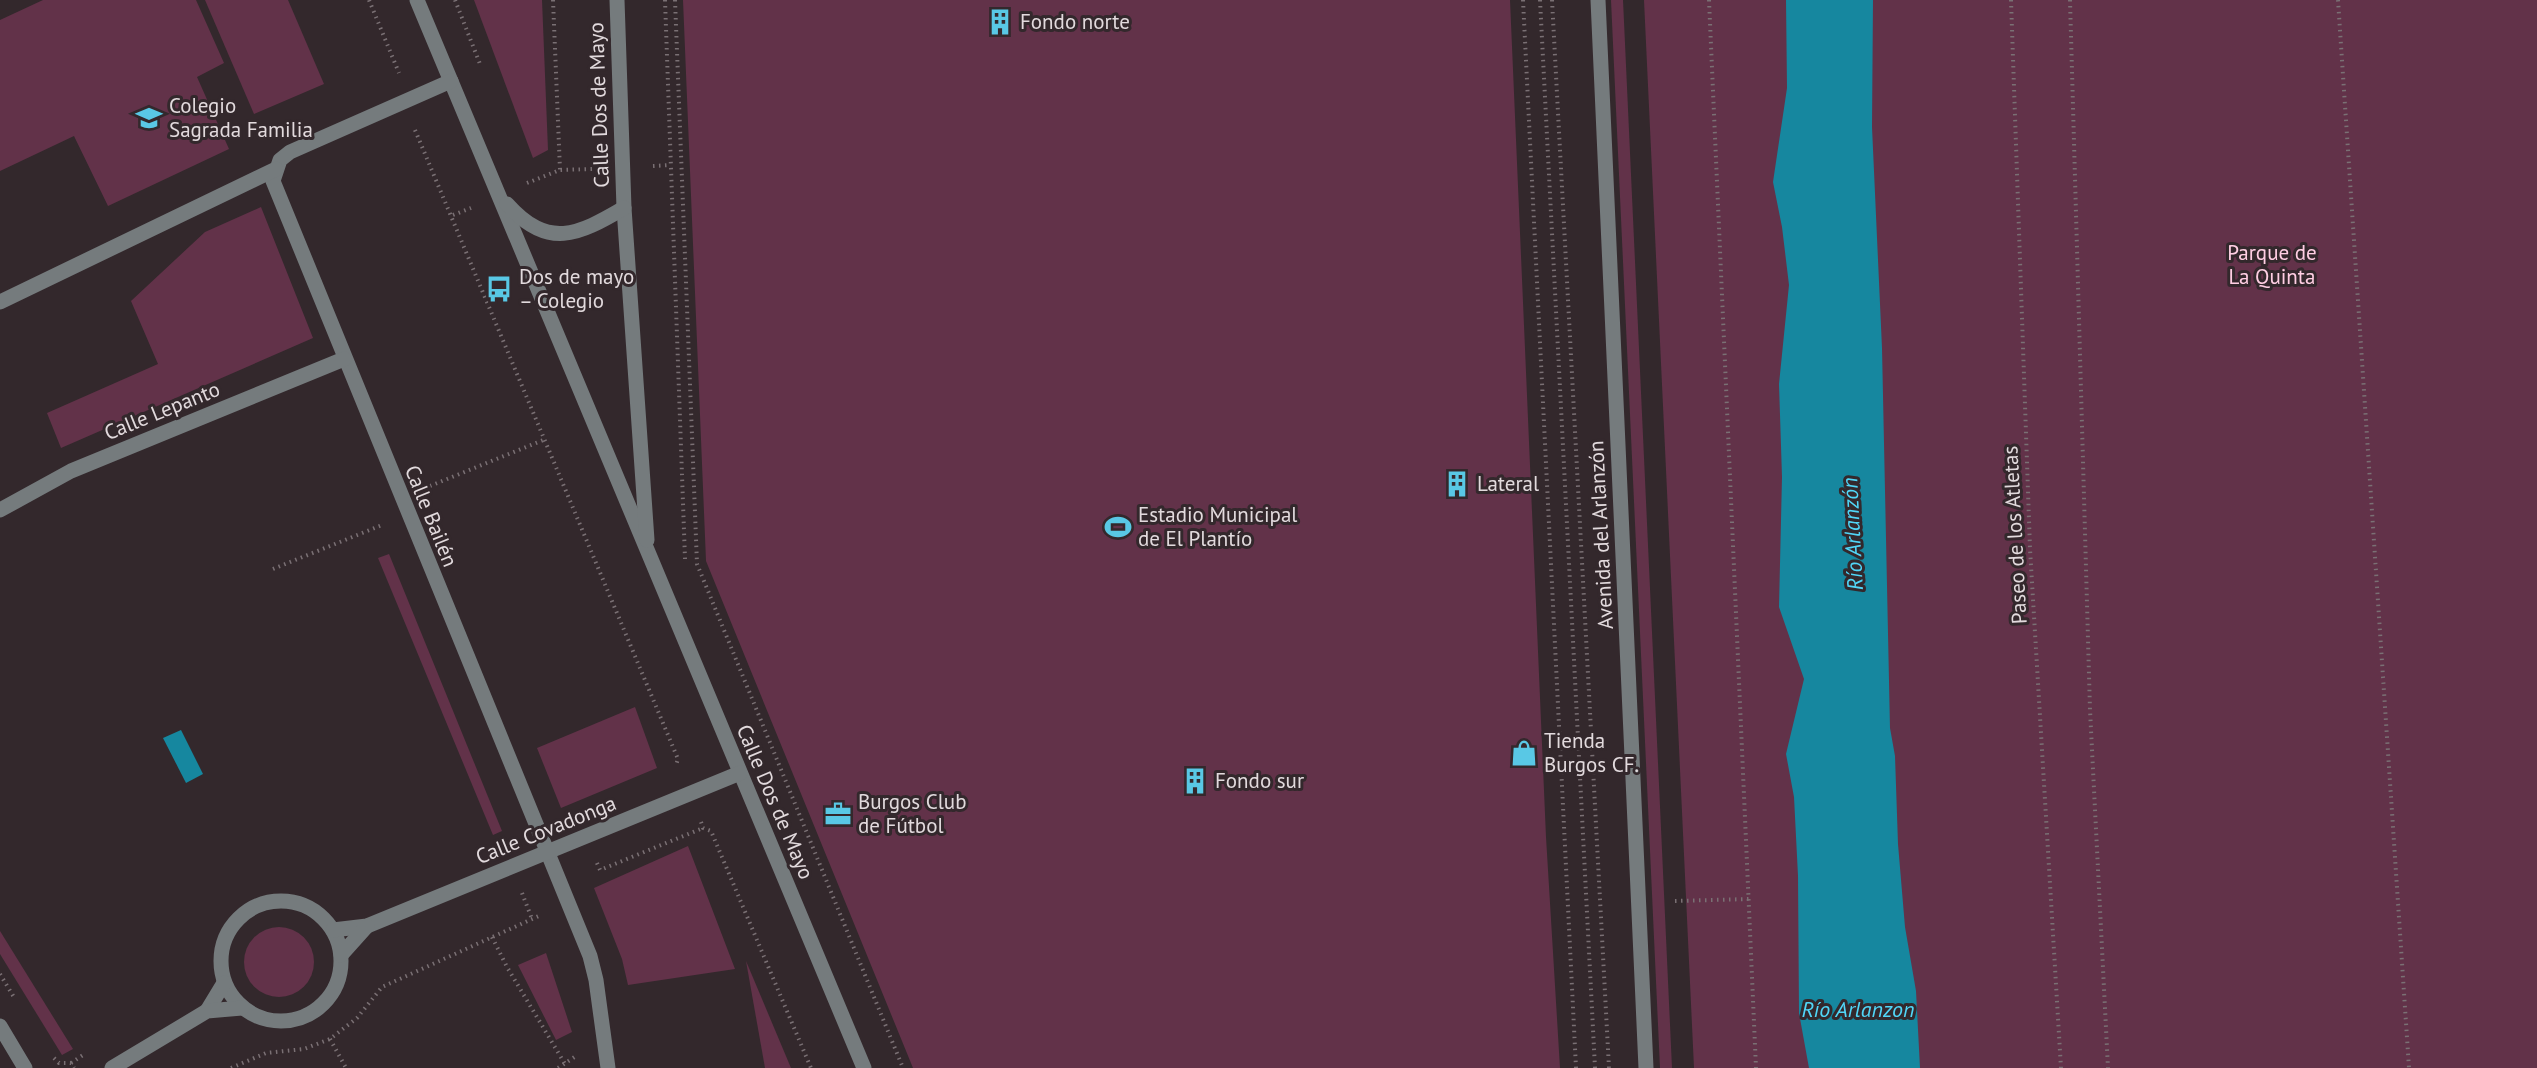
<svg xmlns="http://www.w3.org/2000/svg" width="2537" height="1068" font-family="'PT Sans',sans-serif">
  <rect width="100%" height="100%" fill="#33282c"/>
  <!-- green -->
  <g fill="#623249">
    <polygon points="43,0 196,0 224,63 197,77 229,149 108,206 74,136 0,171 0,20"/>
    <polygon points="205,0 288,0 324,84 254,114"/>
    <polygon points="474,0 542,0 548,150 533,158"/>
    <polygon points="683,0 1510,0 1546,837 1560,1068 913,1068 706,561"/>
    <polygon points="1611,0 1623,0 1672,1068 1660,1068"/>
    <polygon points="1644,0 2537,0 2537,1068 1694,1068"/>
    <polygon points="261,207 313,338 61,448 47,413 158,364 131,301 205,232"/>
    <polygon points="389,554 502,831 493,835 378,558"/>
    <polygon points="635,707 657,768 561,808 537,748"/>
    <polygon points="688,846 735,969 628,985 622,959 594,888"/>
    <circle cx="279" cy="962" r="35"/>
    <polygon points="0,931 73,1049 62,1055 0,954"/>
    <polygon points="546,953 572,1032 556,1040 518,965"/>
    <polygon points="746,961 791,1068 765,1068"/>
  </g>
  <!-- water -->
  <g fill="#16879f">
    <polygon points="1786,0 1873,0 1872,127 1882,348 1890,728 1895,756 1898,844 1905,927 1916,991 1920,1068 1809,1068 1799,1013 1798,876 1794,797 1786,754 1804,679 1779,607 1782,477 1779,384 1789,285 1782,227 1773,182 1787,88"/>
    <polygon points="181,730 203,774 186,783 163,738"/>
  </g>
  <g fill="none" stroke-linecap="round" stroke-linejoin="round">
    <!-- path -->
    <g stroke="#7a7074" stroke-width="4" stroke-dasharray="1.5 4.5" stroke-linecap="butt">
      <polyline points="369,0 399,73"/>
      <polyline points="455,0 480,64"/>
      <polyline points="553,0 560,170"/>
      <polyline points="665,0 685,559"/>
      <polyline points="675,0 697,564 903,1068"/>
      <polyline points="1523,0 1576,1068"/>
      <polyline points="1540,0 1595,1068"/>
      <polyline points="1552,0 1609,1068"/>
      <polyline points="1709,0 1756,1068"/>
      <polyline points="2011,0 2030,549 2061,1068"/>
      <polyline points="2070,0 2090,710 2108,1068"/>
      <polyline points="2338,0 2409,1068"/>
      <polyline points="415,130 678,759 676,765"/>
      <polyline points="653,166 671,165"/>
      <polyline points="527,183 560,170 592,169"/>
      <polyline points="453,215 471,208"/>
      <polyline points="430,486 546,439"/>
      <polyline points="273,569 382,525"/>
      <polyline points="701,822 703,828 711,831 811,1068"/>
      <polyline points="597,863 600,870 703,828"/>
      <polyline points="522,893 532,919"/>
      <polyline points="1675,901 1749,899"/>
      <polyline points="492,937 507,967 565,1064"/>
      <polyline points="0,974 15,999"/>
      <polyline points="330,1039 346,1068"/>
      <polyline points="54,1058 59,1063 71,1063 74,1068"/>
      <polyline points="71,1063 86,1053"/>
      <polyline points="231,1068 266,1053 304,1049 330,1039 357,1018 382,987 541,915"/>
      <polyline points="558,1068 576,1056"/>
    </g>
    <!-- minor -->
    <g stroke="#757b7d" stroke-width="15">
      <polyline points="417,0 864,1068"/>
      <polyline points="617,0 624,208 647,540"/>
      <polyline points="1598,0 1646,1068"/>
      <polyline points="451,81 290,152 280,160 273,181 590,956 596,980 608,1068"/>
      <path d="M507,204c41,46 71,31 117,4"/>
      <polyline points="0,302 276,169"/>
      <polyline points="0,510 71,471 344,359"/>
      <circle cx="281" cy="961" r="60"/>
      <polyline points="333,930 367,926 740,773"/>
      <polyline points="341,955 367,926"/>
      <polyline points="207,1011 224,983"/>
      <polyline points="0,1026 25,1068"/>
      <polyline points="112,1068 207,1011 242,1008"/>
    </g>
  </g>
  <!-- icons -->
  <defs>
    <g id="building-bare" transform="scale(2.07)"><path d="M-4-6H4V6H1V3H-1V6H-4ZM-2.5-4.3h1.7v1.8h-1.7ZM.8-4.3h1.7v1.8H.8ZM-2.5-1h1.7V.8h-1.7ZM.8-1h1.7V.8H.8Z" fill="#59c8e5" stroke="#33282c" stroke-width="2.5" paint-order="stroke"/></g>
    <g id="school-bare" transform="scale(2.07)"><path d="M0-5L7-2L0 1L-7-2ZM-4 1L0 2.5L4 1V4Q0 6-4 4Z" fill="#59c8e5" stroke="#33282c" stroke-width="2.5" paint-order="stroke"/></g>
    <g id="bus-bare" transform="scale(2.07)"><path d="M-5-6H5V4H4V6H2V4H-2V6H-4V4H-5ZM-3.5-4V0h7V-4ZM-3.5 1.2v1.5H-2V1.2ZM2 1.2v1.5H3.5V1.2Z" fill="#59c8e5" stroke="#33282c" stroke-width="2.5" paint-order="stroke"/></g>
    <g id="stadium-bare" transform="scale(2.07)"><path d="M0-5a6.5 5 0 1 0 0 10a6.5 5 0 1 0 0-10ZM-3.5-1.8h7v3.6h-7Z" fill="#59c8e5" stroke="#33282c" stroke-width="2.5" paint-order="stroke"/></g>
    <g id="shop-bare" transform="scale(2.07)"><path d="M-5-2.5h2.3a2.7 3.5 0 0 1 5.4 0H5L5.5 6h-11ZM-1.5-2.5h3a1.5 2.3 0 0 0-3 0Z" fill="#59c8e5" stroke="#33282c" stroke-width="2.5" paint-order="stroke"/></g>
    <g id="office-bare" transform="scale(2.07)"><path d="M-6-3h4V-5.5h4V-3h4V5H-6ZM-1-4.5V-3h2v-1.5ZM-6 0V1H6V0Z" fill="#59c8e5" stroke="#33282c" stroke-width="2.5" paint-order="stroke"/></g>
  </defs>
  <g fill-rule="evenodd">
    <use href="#building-bare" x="1000" y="22"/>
    <use href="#school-bare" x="149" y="118"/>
    <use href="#bus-bare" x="499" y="289"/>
    <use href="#building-bare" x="1457" y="484"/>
    <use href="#stadium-bare" x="1118" y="527"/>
    <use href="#shop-bare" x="1524" y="753"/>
    <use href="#building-bare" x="1195" y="781"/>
    <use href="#office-bare" x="838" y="814"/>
  </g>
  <g text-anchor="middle" stroke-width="6" stroke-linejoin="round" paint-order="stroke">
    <!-- poi labels -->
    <g font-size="21" fill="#e2dadd" stroke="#33282c" text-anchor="start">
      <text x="1020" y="29">Fondo norte</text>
      <text x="169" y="113">Colegio<tspan x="169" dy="24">Sagrada Familia</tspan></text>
      <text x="519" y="284">Dos de mayo<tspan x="519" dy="24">– Colegio</tspan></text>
      <text x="1477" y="491">Lateral</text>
      <text x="1138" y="522">Estadio Municipal<tspan x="1138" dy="24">de El Plantío</tspan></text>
      <text x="1544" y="748">Tienda<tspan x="1544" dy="24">Burgos CF.</tspan></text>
      <text x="1215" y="788">Fondo sur</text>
      <text x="858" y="809">Burgos Club<tspan x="858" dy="24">de Fútbol</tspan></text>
    </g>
    <!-- street labels -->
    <g font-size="21" fill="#e2dadd" stroke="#33282c">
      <text transform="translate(599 105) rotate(-92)" y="7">Calle Dos de Mayo</text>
      <text transform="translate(162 411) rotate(-22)" y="7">Calle Lepanto</text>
      <text transform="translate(431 516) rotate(68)" y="7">Calle Bailén</text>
      <text transform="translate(1601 535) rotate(-93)" y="7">Avenida del Arlanzón</text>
      <text transform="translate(2015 535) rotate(-93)" y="7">Paseo de los Atletas</text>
      <text transform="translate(775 802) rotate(67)" y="7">Calle Dos de Mayo</text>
      <text transform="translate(546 830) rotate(-22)" y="7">Calle Covadonga</text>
    </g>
    <!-- park labels -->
    <g font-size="21" fill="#ffcee3" stroke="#33282c">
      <text x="2272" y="260">Parque de<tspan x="2272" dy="24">La Quinta</tspan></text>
    </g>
    <!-- water labels -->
    <g font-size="22" font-style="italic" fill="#51d6f7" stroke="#33282c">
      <text transform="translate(1852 534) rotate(-93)" y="8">Río Arlanzón</text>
      <text x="1858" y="1017">Río Arlanzon</text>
    </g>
  </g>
</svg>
